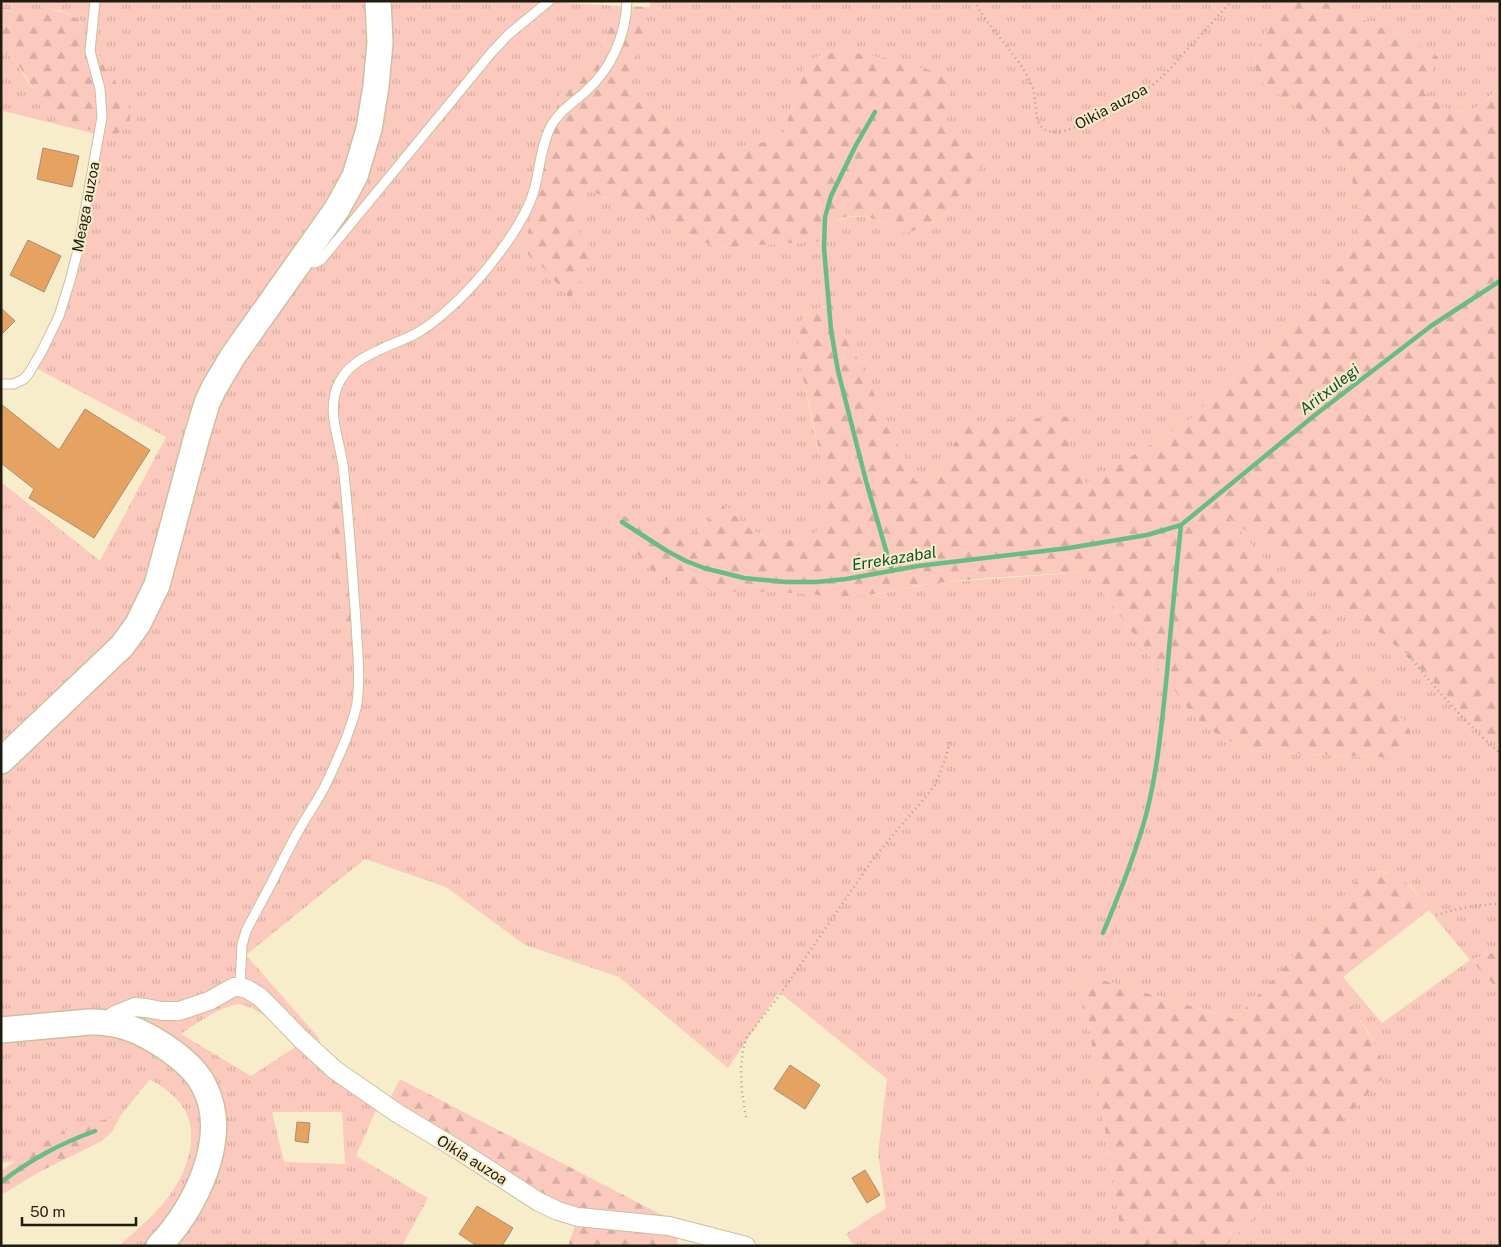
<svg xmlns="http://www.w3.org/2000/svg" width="1501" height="1247" font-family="'Public Sans',sans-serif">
  <defs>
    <pattern id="grass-tufts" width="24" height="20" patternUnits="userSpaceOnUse" patternTransform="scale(1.25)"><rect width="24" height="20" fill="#fbc9bd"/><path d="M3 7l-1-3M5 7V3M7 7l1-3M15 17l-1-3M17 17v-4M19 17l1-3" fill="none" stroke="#d7aca1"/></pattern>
    <pattern id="forest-firs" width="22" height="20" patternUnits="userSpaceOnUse" patternTransform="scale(1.25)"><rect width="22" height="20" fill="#fbc9bd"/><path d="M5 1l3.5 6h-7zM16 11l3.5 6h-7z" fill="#d7aca1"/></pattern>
  </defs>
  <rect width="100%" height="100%" fill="#f7edcb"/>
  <!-- grass -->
  <g fill="url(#grass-tufts)" fill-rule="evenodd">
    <path d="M1,1h557l3,2 60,3 -29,56 -18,11 -11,16 -4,9 -33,143 1,11 15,14 32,-42 13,-35 131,59 103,-7c3,-6 5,-12 10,-16 20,-17 55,-4 73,8 42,-6 61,-45 84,-77 -13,-9 -44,-24 -43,-43 0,-13 6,-24 9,-35l-52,-15 -79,-8 -16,6 -25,77 -75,17 -69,-54c-6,-8 -7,-14 -7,-24l20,-76h632l-22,40 -5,14 -1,12 3,10 9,9 53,39 15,14 7,11 7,16 6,22 3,20v19l-5,19 -10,17 -48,54 -110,107 -100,60 -23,-51 13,-17 -132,50 -8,8 -21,7 -82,-176c-10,2 -25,5 -30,15 -4,8 -3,25 -2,34 3,30 11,60 17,90 5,21 17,58 7,78 -5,11 -17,17 -28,18 -33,3 -50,-13 -72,-35l-30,29 -82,-20 21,35 10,12 149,31 37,4 44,-1 62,-12 153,-11 103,141c14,14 30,25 48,32 21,9 47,8 69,9 28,1 57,3 85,4l15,-32 -182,-211 161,123 113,108v204l-29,10 23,24 6,-2v264h-274l159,-172c-4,-11 -7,-23 -12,-34 -10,-20 -33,-38 -30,-63l39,46 88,-63 -41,-50 -17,-23 -26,-15 -10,-1 -11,2 -9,8 -76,91 -45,47 -154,-45 42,272h-269l-8,-12 40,-26 -8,-55 9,-74 -108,-87 -51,76 -109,-91 -94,-32 -79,-58 -81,-28 -119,96 72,82 8,26 54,38 -24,55 72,42 -26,48h-283c16,-15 34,-29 47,-46 21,-26 37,-68 14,-97 -8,-10 -19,-17 -30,-24l-29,36 -40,11 -37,18 -28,17 -15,2v-681l99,79 66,-124 -132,-70 25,-51 41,-181 -97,-24 -2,5v-66c19,11 19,24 32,38 20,21 40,35 67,47l25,-37 -22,-35 -22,-42 -11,-7 -12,-4 -47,-1 -10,-2zM240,1004c24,6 40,25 57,42l-46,30 -70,-42c14,-10 42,-29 59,-30zM272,1112h70l3,52 -61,-2z"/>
    <polygon points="1321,1 1500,1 1500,87 1476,109 1464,112 1453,111 1441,106 1424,93 1410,40"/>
  </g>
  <!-- forest -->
  <g fill="url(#forest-firs)">
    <path d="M1283,1h38l89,39 28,17 -14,36c34,28 47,24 76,-6v659l-113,-108 -159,-121 180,209c7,17 5,28 -15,32 -28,-2 -57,-3 -85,-4 -22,-1 -48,0 -69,-9 -18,-7 -34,-18 -48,-32l-103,-141c-50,3 -101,5 -151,11 -29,3 -57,13 -87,13 -27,1 -55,-4 -83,-4 -31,-1 -68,2 -97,-11 -29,-12 -43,-43 -59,-68l83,21 30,-29c22,22 38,38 72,35 14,-1 27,-11 30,-25 4,-16 -1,-34 -4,-49 -5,-25 -10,-50 -16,-75 -4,-20 -11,-44 -7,-64 4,-16 19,-19 33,-22l83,176 20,-7 8,-8 23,-43 110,-7 -13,17 22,51 100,-60 110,-107 48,-54 10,-17 5,-19v-19l-3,-20 -6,-22 -7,-16 -7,-11 -15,-14 -53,-39 -9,-9 -3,-10 1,-12 5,-14z"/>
    <path d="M621,6l29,1 -19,70c0,10 1,16 7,24l69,54 75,-17 25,-77c8,-3 17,-7 26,-8 37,-3 86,14 122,25 -21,49 -5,52 34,78 -23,31 -43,71 -85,77 -19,-12 -52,-26 -72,-9 -5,4 -8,11 -11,17l-103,7 -131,-59 -13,35 21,29 -25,46 -28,-33 -13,-10 -2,-4 -1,-11 30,-132 7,-20 4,-8 7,-8 18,-11z"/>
    <path d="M1,7c25,5 52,-3 75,11 15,9 18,31 27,45 9,15 45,55 17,69 -13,6 -25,1 -37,-5 -19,-9 -37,-23 -50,-40 -11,-14 -15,-28 -32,-37z"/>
    <path d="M340,500h3l11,139c-8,3 -10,-2 -12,-8l-9,-125 3,-5z"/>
    <path d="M1376,871c28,3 37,18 53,39l-86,67v13l4,9c14,27 33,44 39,75l-160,172h-103l-42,-272 154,45 45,-47 76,-91 9,-8z"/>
    <polygon points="1500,950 1500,982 1494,985 1471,960"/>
    <polygon points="400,1079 658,1213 679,1221 677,1246 568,1246 578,1217 386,1106"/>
    <path d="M121,1115l-9,17 -12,10 -59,29 -40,24v-24c21,-14 48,-34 71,-43 16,-5 33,-8 49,-13z"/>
  </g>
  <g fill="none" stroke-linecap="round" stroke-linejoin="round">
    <!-- stream -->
    <g stroke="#68bc86" stroke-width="4.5">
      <polyline points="875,112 856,145 831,196 825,217 824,248 831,330 838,371 866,481 892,571"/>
      <polyline points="622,522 667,551 686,561 704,568 744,578 786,582 817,582 846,579 918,566 1069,548 1147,535 1181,525 1315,415 1431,326 1500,281"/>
      <path d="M1103,933c16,-38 32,-77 43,-118 12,-46 16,-94 21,-142 4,-49 9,-99 14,-148"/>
      <path d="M1,1182c31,-23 58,-38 94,-51"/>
    </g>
  </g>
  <!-- building -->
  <g fill="#e6a261" stroke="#a78d75">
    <polygon points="43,148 79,156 72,187 37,179"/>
    <polygon points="28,240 61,256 44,292 10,275"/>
    <polygon points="1,308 15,321 1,335"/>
    <polygon points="1,404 59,450 85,409 150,450 94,538 29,498 34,489 1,463"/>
    <polygon points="790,1065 820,1085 805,1109 774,1089"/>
    <polygon points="297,1122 310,1123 308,1143 295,1141"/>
    <polygon points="865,1170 880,1195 867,1203 852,1178"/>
    <polygon points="477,1206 513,1228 502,1246 477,1246 459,1234"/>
  </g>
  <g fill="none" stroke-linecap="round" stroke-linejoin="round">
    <!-- lane casing -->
    <g stroke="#cbc1a0" stroke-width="11">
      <g id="lane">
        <polyline points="303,261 315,263 321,260 492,52 509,34 549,1"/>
        <polyline points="1,384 14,384 24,379 29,373 42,351 59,316 70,281 78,250 102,117 100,89 90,51 95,1"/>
        <path d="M240,987l2,-42 4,-14c9,-18 19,-35 28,-53 8,-16 16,-32 25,-48 8,-14 17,-27 25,-42 8,-16 15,-32 22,-49 4,-12 9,-23 11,-36 4,-27 0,-55 -1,-81 -4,-52 -7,-105 -13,-157 -4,-28 -18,-57 -3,-84 13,-26 53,-35 77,-48 12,-7 23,-16 34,-26 28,-25 70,-77 82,-113 7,-22 7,-47 18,-68 8,-15 22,-23 34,-34 26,-22 41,-57 42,-91"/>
      </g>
    </g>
    <!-- street casing -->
    <g stroke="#cbc1a0" stroke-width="20">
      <polyline id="street" points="105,1022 115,1015 135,1007 146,1008 162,1011 179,1011 209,1001 234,987 240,987 247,989 260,997 270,1007 300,1038 335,1070 397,1113 460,1151 539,1202 558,1211 578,1217 669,1226 746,1246"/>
    </g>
    <!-- secondary casing -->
    <g stroke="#cbc1a0" stroke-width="28">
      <g id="secondary">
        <polyline points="1,761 122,646 138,624 157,585 197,436 207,403 214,388 233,356 337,209 355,176 369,129 376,86 380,43 378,1"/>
        <path d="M1,1030l88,-8c28,-1 51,8 75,24 15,10 32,23 40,40 27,51 -9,123 -45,160"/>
      </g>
    </g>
    <!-- path -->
    <g stroke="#aba489" stroke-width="2.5" stroke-dasharray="1 4" stroke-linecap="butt">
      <path d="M974,1c17,31 45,54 58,85 6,14 0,35 12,43 12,8 31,-2 43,-7 20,-10 42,-19 60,-33 15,-10 26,-24 38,-37 16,-17 31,-34 47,-51"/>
      <path d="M1406,652c29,36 58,70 94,101"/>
      <path d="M1436,915c21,-6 41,-11 64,-11"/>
      <polyline points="746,1117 742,1093 741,1070 743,1049 747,1037 779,996 871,862 898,829 925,798 935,785 946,757 950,740"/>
    </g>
    <!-- lane -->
    <use href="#lane" stroke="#fff" stroke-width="9"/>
    <!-- street -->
    <use href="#street" stroke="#fff" stroke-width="18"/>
    <!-- secondary -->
    <use href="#secondary" stroke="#fff" stroke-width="25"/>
  </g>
  <g text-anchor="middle" stroke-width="4" stroke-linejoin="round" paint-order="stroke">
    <!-- street labels -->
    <g font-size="15" fill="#201d10" stroke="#f7edcb">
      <text transform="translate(1111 107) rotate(-28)" y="5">Oikia auzoa</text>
      <text transform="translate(86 207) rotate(-79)" y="5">Meaga auzoa</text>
      <text transform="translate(472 1160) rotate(32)" y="5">Oikia auzoa</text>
    </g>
    <!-- water labels -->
    <g font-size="16" font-style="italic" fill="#12512e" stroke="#f7edcb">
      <text transform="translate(1329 389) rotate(-38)" y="6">Aritxulegi</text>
      <text transform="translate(894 558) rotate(-9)" y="6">Errekazabal</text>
    </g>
  </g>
  <!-- border -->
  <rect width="1501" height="1247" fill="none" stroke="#201d10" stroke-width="5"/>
  <!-- scale -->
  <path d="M22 1217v8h114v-8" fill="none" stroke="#201d10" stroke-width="2.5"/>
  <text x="30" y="1217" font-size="15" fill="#201d10" stroke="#f7edcb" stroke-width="4" paint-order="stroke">50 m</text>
</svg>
